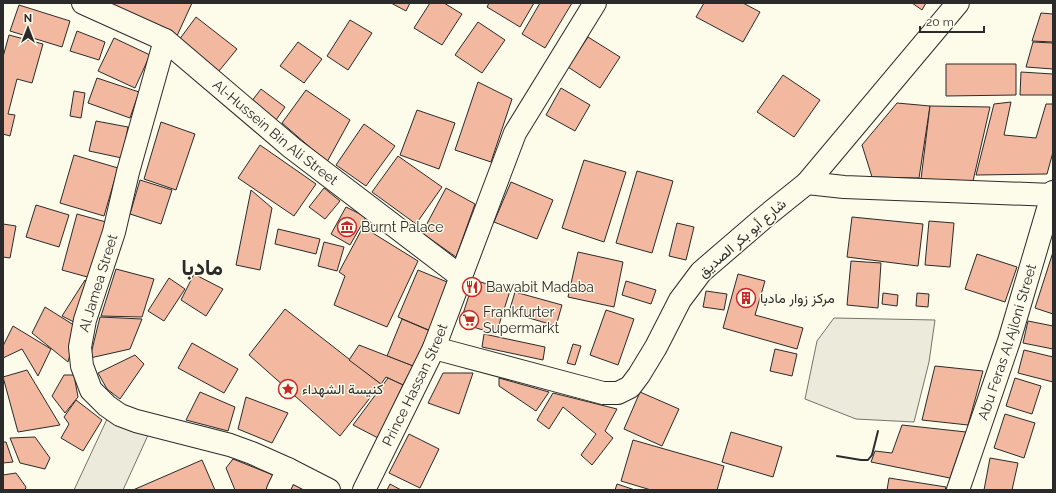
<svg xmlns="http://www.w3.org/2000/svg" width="1056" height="493" font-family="Raleway,Vazirmatn,sans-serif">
  <rect width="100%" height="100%" fill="#fdfbea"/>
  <!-- parking -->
  <g fill="#eceadb" stroke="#74746e">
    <polygon points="834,318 935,320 929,362 914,422 856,419 805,399 817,341"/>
    <polygon points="108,417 149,433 123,490 74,490"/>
  </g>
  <!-- building -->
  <g fill="#f2b8a0" stroke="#2b2b2b">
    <polygon points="96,3 192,3 176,38"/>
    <polygon points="391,3 410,3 406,11"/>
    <polygon points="430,3 444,3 462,14 442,45 414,28"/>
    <polygon points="489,3 534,3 520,27 487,7"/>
    <polygon points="540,3 572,3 545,48 522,34"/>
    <polygon points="704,3 743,3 760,12 743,42 696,17"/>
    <polygon points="912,3 926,3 922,10"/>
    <polygon points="19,5 70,21 62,47 10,31"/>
    <polygon points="1041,13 1053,14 1053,42 1032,41"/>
    <polygon points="196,17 237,49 219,71 179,40"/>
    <polygon points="350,20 372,33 348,70 327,56"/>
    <polygon points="478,22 505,40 482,73 455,55"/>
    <polygon points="77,31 105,42 99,60 70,51"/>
    <polygon points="9,35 43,44 32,83 17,79 8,114 15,115 10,136 3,134 3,57"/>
    <polygon points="588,37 620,57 600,88 568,67"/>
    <polygon points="114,38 150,55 135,88 98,71"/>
    <polygon points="298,42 322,59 304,83 280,66"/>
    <polygon points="1033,42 1053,43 1053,69 1026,67"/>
    <polygon points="946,64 1016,64 1016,95 946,96"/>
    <polygon points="1021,72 1053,74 1053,95 1020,95"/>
    <polygon points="783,75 820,100 794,137 757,112"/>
    <polygon points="97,78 139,92 130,118 88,103"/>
    <polygon points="478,82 512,99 491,162 455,150"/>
    <polygon points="561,88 590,105 575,131 546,115"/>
    <polygon points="261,89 285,107 276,120 251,102"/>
    <polygon points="306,90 350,120 327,162 282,123"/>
    <polygon points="74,91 85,93 81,118 70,116"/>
    <polygon points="1011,102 1004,135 1036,138 1046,104 1053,104 1053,152 1047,174 976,175 994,104"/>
    <polygon points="897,103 930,106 919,178 872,177 862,145"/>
    <polygon points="930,106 990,107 973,181 921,179"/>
    <polygon points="417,110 455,123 439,169 400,155"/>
    <polygon points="96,121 128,127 122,158 89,151"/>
    <polygon points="161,122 195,134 176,190 144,179"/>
    <polygon points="364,124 395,146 366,186 336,165"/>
    <polygon points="260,145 316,184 294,216 238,178"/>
    <polygon points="74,155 118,168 104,216 60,203"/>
    <polygon points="398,156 442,187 416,224 372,192"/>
    <polygon points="584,160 626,172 604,242 562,228"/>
    <polygon points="637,171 673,181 652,253 616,243"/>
    <polygon points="140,180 172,190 161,224 130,214"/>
    <polygon points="511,182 553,200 537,239 494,222"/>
    <polygon points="324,188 340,201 325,219 309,207"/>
    <polygon points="446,188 475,204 456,257 422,233"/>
    <polygon points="251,190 272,208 260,270 236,265"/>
    <polygon points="36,205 69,215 59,247 26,237"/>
    <polygon points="346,207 366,217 350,245 331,234"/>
    <polygon points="77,214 106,222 91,278 62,270"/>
    <polygon points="852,217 923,224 918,266 847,257"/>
    <polygon points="929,221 954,223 950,267 925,265"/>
    <polygon points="677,223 694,227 686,260 669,256"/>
    <polygon points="3,224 16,226 10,258 3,257"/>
    <polygon points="363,227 418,261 387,327 334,305 345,276 339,272"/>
    <polygon points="278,229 320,239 316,254 275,244"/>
    <polygon points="324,242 344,247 337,271 318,266"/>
    <polygon points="578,252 623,262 614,307 568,297"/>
    <polygon points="1053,252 1053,314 1035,308"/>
    <polygon points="977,254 1017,267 1005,302 965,289"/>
    <polygon points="851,261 881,263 878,308 847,305"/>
    <polygon points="116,269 154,279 142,317 101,316"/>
    <polygon points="418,270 452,284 431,331 398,317"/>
    <polygon points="194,274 223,289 206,316 181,300"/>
    <polygon points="738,274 765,281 755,315 803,328 797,349 723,328"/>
    <polygon points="169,278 185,289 164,321 148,311"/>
    <polygon points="85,280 87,283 74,322 62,316"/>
    <polygon points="474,280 510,291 496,334 460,323"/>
    <polygon points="626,281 656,290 651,304 622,295"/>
    <polygon points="706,291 727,294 724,310 703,307"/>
    <polygon points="515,292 562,305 556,326 509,312"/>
    <polygon points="883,293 898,295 897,306 882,304"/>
    <polygon points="917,293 929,294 928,307 916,306"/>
    <polygon points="45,307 77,327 68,362 32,333"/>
    <polygon points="285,309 381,384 340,436 249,355"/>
    <polygon points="606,310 634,319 618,365 590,355"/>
    <polygon points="100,317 142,319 130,349 90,358"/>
    <polygon points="402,319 430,331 413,366 387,356"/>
    <polygon points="1028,321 1053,326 1053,349 1023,343"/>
    <polygon points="13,326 51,349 38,376 22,349 3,358 3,346"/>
    <polygon points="484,334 545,347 543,360 482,347"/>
    <polygon points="192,343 238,369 224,393 178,368"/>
    <polygon points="573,344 581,346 575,365 567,363"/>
    <polygon points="359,345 413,366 403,385 386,377 381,384 349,360"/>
    <polygon points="775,349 797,354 792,376 770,371"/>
    <polygon points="1024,350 1053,357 1053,382 1018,373"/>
    <polygon points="135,355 144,364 120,399 107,389 98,373"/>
    <polygon points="935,366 983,371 968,425 922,420"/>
    <polygon points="27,370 60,425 18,432 3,377"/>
    <polygon points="443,373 473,373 459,414 428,403"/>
    <polygon points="64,375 74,375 78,397 65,413 52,396"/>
    <polygon points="388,378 403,385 378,438 353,425"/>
    <polygon points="499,378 549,392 536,411 499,386"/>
    <polygon points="1015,378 1041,386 1032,414 1006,406"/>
    <polygon points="200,392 235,407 228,431 186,420"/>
    <polygon points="640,392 679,409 662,446 624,429"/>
    <polygon points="553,393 617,409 605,431 613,438 592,465 581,455 596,434 563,407 549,429 537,420"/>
    <polygon points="246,397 288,413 272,443 238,429"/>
    <polygon points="76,400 102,420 83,451 61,438 69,424 64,417"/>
    <polygon points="1005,414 1035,423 1024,458 994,448"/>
    <polygon points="902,425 966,432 950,478 871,462 875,451 892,453"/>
    <polygon points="731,432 782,447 773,477 722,462"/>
    <polygon points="409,434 439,449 420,488 389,473"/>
    <polygon points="35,437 50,458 45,469 20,463 10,438"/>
    <polygon points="633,440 724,466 717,490 651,490 621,481"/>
    <polygon points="3,442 6,442 13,462 3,463"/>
    <polygon points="990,458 1018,463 1012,490 984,490"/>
    <polygon points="233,459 273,475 266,490 235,490 226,468"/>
    <polygon points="202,460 215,490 133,490"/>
    <polygon points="16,473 26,487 25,490 3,490 3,475"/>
    <polygon points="889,478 946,487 945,490 887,490"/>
    <polygon points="293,483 306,490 289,490"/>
    <polygon points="390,484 401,490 387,490"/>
    <polygon points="617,484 635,490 615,490"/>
  </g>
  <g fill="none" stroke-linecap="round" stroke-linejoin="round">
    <!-- minor casing -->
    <g stroke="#2b2b2b" stroke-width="24">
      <g id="minor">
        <path id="s1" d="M83,3l82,37 127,108 168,128"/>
        <polyline points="165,40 128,172 114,232 85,320 80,347 82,366 91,390 107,406 120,415 136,421 230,445 252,453 288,469 329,490"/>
        <polyline points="807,183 844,187 1053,195"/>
        <polyline points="434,348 603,393 618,393 630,387 639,375 656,347 680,300 701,272 766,216 807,183 958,3"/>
        <polyline points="278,490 288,469"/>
        <path id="s2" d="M364,490l70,-142 81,-215 80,-130"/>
        <path id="s3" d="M958,490l51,-149 44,-149"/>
      </g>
    </g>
    <!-- minor -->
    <use href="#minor" stroke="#fdfbea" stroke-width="22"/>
    <!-- wall -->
    <polyline stroke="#2b2b2b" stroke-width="2" points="837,456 861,460 868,460 872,455 878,431"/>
  </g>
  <!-- icons -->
  <defs>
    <g id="museum-ring" transform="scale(1)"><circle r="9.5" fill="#fdfbea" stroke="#c62828" stroke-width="1.5"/><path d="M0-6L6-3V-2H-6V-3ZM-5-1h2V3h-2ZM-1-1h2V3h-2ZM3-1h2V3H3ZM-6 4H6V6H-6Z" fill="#c62828"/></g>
    <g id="restaurant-ring" transform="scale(1)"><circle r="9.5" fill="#fdfbea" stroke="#c62828" stroke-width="1.5"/><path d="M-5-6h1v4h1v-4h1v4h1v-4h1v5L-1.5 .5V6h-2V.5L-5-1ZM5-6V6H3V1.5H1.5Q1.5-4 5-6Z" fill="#c62828"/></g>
    <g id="building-ring" transform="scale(1)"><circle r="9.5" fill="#fdfbea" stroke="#c62828" stroke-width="1.5"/><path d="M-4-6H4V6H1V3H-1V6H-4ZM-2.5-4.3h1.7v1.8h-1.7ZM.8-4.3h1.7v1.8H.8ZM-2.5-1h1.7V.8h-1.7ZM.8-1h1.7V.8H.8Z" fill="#c62828"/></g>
    <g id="supermarket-ring" transform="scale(1)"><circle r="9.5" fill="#fdfbea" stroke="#c62828" stroke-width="1.5"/><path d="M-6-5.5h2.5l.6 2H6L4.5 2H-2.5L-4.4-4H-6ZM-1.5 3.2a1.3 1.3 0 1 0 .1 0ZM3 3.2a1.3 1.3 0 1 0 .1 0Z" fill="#c62828"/></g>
    <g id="sight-ring" transform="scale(1)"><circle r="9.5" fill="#fdfbea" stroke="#c62828" stroke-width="1.5"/><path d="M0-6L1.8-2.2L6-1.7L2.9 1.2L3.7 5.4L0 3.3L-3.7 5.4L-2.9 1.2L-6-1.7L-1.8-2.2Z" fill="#c62828"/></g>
  </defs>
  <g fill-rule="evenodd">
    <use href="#museum-ring" x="347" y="227"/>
    <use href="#restaurant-ring" x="472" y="287"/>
    <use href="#building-ring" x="746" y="298"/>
    <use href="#supermarket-ring" x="469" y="320"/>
    <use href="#sight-ring" x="288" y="389"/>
  </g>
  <g text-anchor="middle" stroke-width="3" stroke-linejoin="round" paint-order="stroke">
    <!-- street labels -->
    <g font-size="14" fill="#2b2b2b" stroke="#fdfbea">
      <text dy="5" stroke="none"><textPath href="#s1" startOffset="234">Al-Hussein Bin Ali Street</textPath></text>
      <text transform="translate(742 238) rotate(-41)" y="5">شارع أبو بكر الصديق</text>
      <text transform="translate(98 283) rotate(-73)" y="5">Al Jamea Street</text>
      <text dy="5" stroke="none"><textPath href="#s3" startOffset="156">Abu Feras Al Ajloni Street</textPath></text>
      <text dy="5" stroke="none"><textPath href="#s2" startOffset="117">Prince Hassan Street</textPath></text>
    </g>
    <!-- poi labels -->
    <g font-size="14" fill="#2b2b2b" stroke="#fdfbea" text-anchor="start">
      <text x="361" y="232">Burnt Palace</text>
      <text x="486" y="292">Bawabit Madaba</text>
      <text x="760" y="303">مركز زوار مادبا</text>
      <text x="483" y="317">Frankfurter<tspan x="483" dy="16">Supermarkt</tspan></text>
      <text x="302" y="394">كنيسة الشهداء</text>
    </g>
    <!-- town labels -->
    <g font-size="22" font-weight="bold" fill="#2b2b2b" stroke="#fdfbea">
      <text x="202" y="275">مادبا</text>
    </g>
  </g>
  <!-- border -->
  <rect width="1056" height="493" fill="none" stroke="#2b2b2b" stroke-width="8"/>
  <!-- north arrow -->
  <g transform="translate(28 28)" stroke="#fdfbea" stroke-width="3" paint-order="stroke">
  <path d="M0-3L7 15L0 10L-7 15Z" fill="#2b2b2b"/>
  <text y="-6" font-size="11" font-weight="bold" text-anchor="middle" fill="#2b2b2b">N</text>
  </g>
  <!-- scale -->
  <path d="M920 26v6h64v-6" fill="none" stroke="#2b2b2b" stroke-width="2"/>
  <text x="926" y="26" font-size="12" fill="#2b2b2b" stroke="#fdfbea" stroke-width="3" paint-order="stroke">20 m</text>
</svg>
